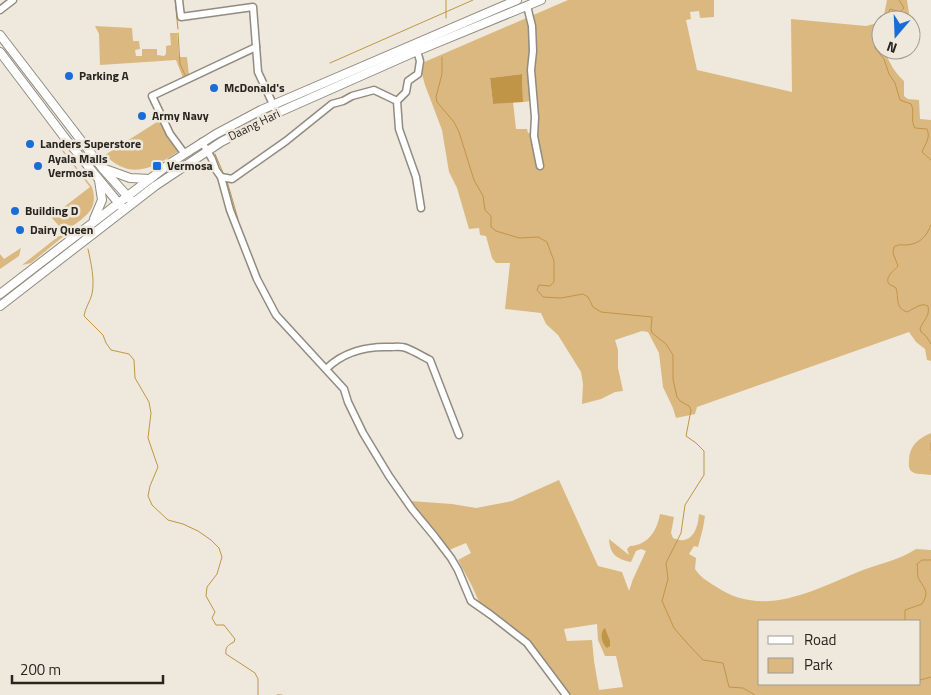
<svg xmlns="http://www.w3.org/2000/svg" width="931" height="695" font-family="'Titillium Web',sans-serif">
  <rect width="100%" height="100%" fill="#efe8dd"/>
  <!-- green -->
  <g fill="#dab87f" fill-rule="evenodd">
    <path d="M568,0h146v17l-14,1 -1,-7 -9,1 1,7 -5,1 11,50 95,22 -1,-73 75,7 15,-4v28h2c8,13 9,20 21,31v15l4,3 11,1 1,19 11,1v241l-4,-1 -2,-11 -9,-7 -7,-10 -212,75 -2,7 -19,4 -3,-10 -10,-21 -4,-34 -11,-21 -6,-1 -27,9 3,10v18l5,23 -8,1 -14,7 -19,5 1,-20 -2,-12 -23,-37 -12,-11 -5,-11 -36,-4 5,-46h-14l-4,-5 -6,-22 -6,-1 -1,-7 -10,1 -12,-41 -8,-16 -7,-42 -17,-45 -3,-11v-11zM522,74l1,28 9,-1 2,31 -6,1 -1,-4h-11l-3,-27 -20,2 -3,-26z"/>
    <polygon points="887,0 907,0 910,20 883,20"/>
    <polygon points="95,26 132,28 133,41 139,41 140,49 135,50 136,56 142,56 142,49 157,49 157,55 164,56 166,54 166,46 171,45 170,33 177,33 179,57 187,57 189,75 183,78 176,60 100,65 99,34"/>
    <path d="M160,120l8,17 11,14c-26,17 -48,30 -74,4z"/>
    <path d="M60,146l32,41c7,22 -6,29 -22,41l-11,-2 -8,-9 39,-30 -31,-40z"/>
    <polygon points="65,235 31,263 22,265 59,236"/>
    <polygon points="21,248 19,256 0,269 0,254 4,259"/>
    <path d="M931,433v42c-6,-1 -16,0 -20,-4 -3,-4 -2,-8 -2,-12 1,-14 10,-21 22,-26z"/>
    <path d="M559,480l39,86 24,6 7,19 4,-12 13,-28 -5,-2 -5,2 -5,11c-15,-3 -21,-8 -22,-23l20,16 -2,-6 3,-3c18,-1 27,-15 30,-32l14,3 -3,16 2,5c18,8 25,-8 26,-24l6,2 -2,12 -5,19 -4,-1 -5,8 7,4 -1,11c5,8 12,12 20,17 49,34 100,3 148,-16 17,-6 38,-11 53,-21l15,1v145h-363l-35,-50 -54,-43 -7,-16 -14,-26 13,-7 -5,-10 -17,7 -39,-49 42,3 24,4 36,-7zM760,621h160v63h-160zM597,624l1,16 7,16h11l7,31 -24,3 -5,-29 -2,-21 -25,1 -3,-12z"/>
  </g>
  <!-- water -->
  <g fill="#c09548">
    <polygon points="522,74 523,102 493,104 490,78"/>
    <path d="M605,628l5,13v5l-3,2 -2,-2c-4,-5 -5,-15 0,-18z"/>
  </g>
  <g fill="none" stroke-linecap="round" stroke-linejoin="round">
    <!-- stream -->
    <g stroke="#c09548" stroke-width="1">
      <polyline points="175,0 178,29"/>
      <polyline points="446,0 446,18"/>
      <polyline points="895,20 889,12 890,9 900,12 904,8 899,0"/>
      <polyline points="178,33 180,64 185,75"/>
      <path d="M881,37l-5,1 -1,10 9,11 5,15 6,9 5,17 11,4c4,7 -1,16 4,24l12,1c4,9 -2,15 -5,23l9,8"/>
      <polyline points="442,57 442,74 436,97 437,102 454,122 459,132 474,180 483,196 485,210 491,216 491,227 496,231 519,238 538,237 547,242 554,261 554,282 550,286 539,285 537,290 543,297 561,298 583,294 588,297 593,307 601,312 652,317 651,329 652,333 666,344 673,355 673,379 677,397 680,401 689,406 691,410 686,436 696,443 704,451 704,475 685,505 681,533 666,563 668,579 662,601 674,628 687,643 703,660 723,663 729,687 743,688 755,695"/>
      <polyline points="330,63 473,0"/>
      <polyline points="215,154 224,175"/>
      <polyline points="227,181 238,219"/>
      <path d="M931,225c-5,12 -11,19 -25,20 -5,0 -7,-1 -12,2l-1,6 5,13c-3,4 -14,11 -9,18 2,2 5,2 7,4 3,10 -1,20 11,24 7,-3 14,-10 21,-6 2,10 -4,14 -8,22l1,4 5,4 5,8"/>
      <path d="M88,249c3,14 7,31 4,45 -2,8 -7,14 -8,22l19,19 3,8 5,7 18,4 5,6 1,18 14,24 2,11 -3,25 10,29 -8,19 -2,10 4,9 16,15 15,4 15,7 13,9 8,8 3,9 -5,17 -10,13 -1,9 9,16 -3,6 4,7h8l11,14 -1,3c-6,3 -9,5 -8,12l29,19 3,6v16"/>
      <polyline points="931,443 931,450"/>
      <path d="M905,621v-11l17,-6c9,-14 0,-17 -4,-27 -1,-4 0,-9 -1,-13l5,-4h9"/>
      <polyline points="920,680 931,677"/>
      <polyline points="277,695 282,695"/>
    </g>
    <!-- minor casing -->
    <g stroke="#918b81" stroke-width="9">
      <g id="minor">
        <polyline points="179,0 181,17 253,7 258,72 277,113"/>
        <polyline points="527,6 532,26 533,51 531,70 535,117 534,136 540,166"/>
        <polyline points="0,10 13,0"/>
        <polyline points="397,101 406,92 408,81 418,74 420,61 417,51"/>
        <polyline points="202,142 212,159 216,170 221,177 230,210 257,279 276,315 344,389 348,402 363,433 389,476 412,509 435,537 451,558 458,570 471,601 491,615 527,643 566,695"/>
        <polyline points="184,153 170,134 152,96 256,47"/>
        <polyline points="221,177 232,179 286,141 332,104 343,101 352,96 374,90 397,101 399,129 416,177 421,208"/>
        <path d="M326,369c17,-17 41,-23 64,-22 5,0 11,-1 16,1 8,3 16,8 24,12l29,75"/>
      </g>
    </g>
    <!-- major casing -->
    <g stroke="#918b81" stroke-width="10">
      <g id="major">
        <polyline points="0,35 103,169 130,199"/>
        <polyline points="0,52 65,138 121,206"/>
        <polyline points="105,169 130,178 150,179"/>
        <polyline points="94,219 102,200 99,180"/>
        <polyline points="0,294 172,162 216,134 261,110 517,0"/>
        <polyline points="0,306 155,186 221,142 277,113 417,51 541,0"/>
      </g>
    </g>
    <!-- minor -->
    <use href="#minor" stroke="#fff" stroke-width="6"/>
    <!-- major -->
    <use href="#major" stroke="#fff" stroke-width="8"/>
  </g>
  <!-- markers -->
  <g fill="#186dd7" stroke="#efe8dd" stroke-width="2">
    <circle cx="69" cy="76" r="5"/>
    <circle cx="214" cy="88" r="5"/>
    <circle cx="142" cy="116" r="5"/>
    <circle cx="30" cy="144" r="5"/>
    <circle cx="38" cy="166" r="5"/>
    <rect x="152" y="161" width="10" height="10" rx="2.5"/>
    <circle cx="15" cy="211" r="5"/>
    <circle cx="20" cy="230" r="5"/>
  </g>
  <g text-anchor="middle" stroke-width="5" stroke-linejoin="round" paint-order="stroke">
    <!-- poi labels -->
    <g font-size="12" font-weight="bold" fill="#282521" stroke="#efe8dd" text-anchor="start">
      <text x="79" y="80">Parking A</text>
      <text x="224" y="92">McDonald's</text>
      <text x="152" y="120">Army Navy</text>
      <text x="40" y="148">Landers Superstore</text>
      <text x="48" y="163">Ayala Malls<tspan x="48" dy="14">Vermosa</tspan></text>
      <text x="167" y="170">Vermosa</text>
      <text x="25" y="215">Building D</text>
      <text x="30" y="234">Dairy Queen</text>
    </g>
    <!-- street labels -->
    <g font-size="12" fill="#282521" stroke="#efe8dd">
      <text transform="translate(254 125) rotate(-26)" y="4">Daang Hari</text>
    </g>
  </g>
  <!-- legend -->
  <rect x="758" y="620" width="162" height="65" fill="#efe8dd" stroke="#9f9a92"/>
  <rect x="768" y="636" width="25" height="8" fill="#ffffff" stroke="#9f9a92"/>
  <text x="804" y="645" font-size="15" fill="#282521">Road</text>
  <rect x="768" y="658" width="25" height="15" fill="#dab87f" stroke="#9f9a92"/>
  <text x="804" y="670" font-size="15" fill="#282521">Park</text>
  <!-- north arrow -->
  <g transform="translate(896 35) rotate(199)"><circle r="24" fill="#efe8dd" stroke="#9f9a92"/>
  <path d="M0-4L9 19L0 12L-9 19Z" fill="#186dd7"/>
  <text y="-8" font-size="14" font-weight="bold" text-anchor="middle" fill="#282521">N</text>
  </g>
  <!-- scale -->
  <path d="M12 675v8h151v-8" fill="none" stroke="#282521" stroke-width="2.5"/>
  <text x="20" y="675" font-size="15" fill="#282521" stroke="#efe8dd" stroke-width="4" paint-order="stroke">200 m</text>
</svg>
